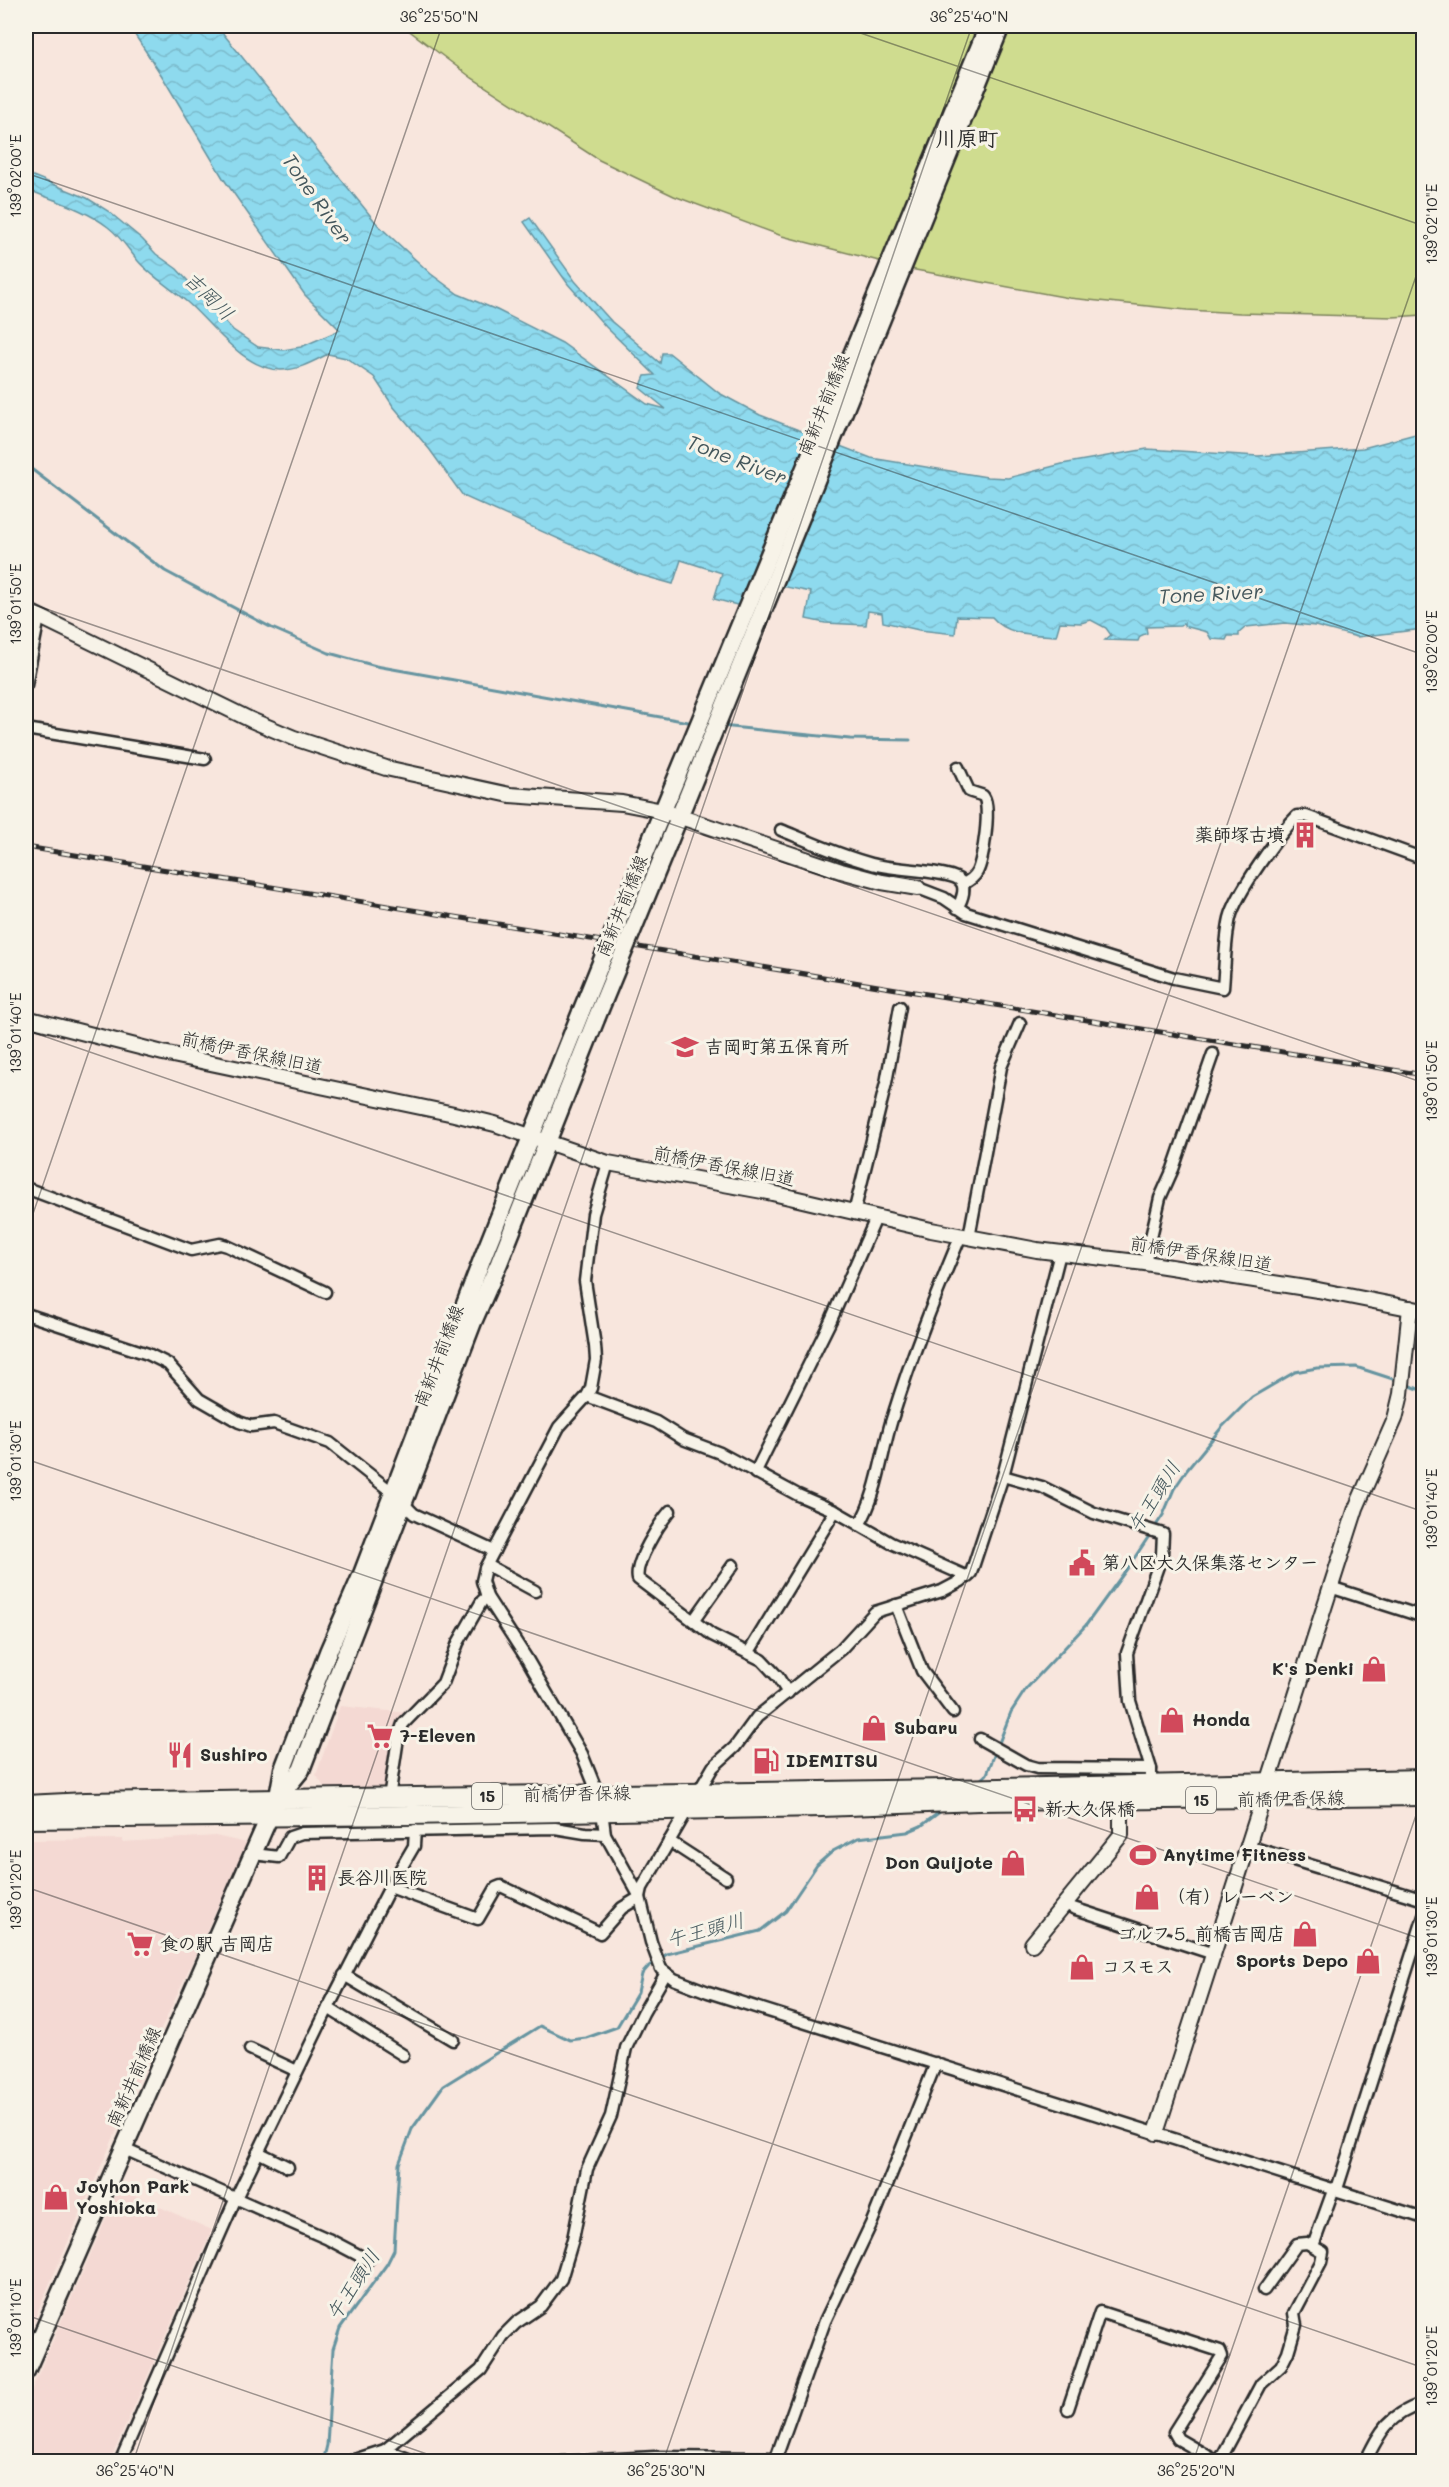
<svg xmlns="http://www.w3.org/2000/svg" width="1449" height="2487" font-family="Mali,'Klee One',sans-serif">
  <defs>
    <pattern id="water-waves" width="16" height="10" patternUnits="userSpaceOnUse" patternTransform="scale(1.5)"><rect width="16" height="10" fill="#8edaee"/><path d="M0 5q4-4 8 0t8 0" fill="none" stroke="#7bbbcc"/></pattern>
  </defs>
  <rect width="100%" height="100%" fill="#f8e6dd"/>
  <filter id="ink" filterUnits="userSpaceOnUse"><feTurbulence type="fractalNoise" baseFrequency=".0167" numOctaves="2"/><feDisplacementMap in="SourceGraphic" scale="12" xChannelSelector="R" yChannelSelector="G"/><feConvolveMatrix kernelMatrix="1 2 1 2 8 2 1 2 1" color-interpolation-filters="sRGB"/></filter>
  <g filter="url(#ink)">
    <!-- built -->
    <g fill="#f4d9d3">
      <polygon points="340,1706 408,1713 387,1787 327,1791 316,1775"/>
      <polygon points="215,1836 247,1843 157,2038 26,2338 26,1840 123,1839 123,1842"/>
      <polygon points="119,2189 212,2230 110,2461 29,2461 26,2460 26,2402"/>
    </g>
    <!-- grass -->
    <polygon fill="#cfdc8f" stroke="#7d845d" stroke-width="1.5" points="403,26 1423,26 1423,315 1393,317 1240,313 1187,310 1069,298 910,269 782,236 674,196 599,160 472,78"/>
    <!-- water -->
    <path fill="url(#water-waves)" stroke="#6694a0" stroke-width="1.5" d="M129,26h88l161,199 53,49 27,20 39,16 65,33 85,61 19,5 -26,-21 5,-12 10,-1 -49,-48 -38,-43 -44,-62 6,-4 45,63 37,41 48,41 2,-10h7l50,40 41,22 111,43 116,19 21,1 54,-14 85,-15 111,7 105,-8 60,-16v197l-66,8 -42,-11 -30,-3 -39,4 -7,6v3h-11l-2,4 -15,-1 -4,-7 -23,-6v-3l-4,3 -34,1 1,6 -7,3 -2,5 -33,-1 6,-5 -5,-7 -15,-8 -10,3 -21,-1 -4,14c-24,-2 -48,0 -64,-19l-35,-1 -2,18 -36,-4 -36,-8 -1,-9 -14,-2 -2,14 -41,-2 -19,-4 5,-27 -39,-8 -8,28 -50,-13 8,-26 -41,-13 -8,24 -36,-10 -174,-78 -33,-46 -37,-44 -19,-29 -28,-19 -18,-4c-16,8 -29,16 -47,16 -37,0 -69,-46 -94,-68 -15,-13 -36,-26 -49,-41 -10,-12 -17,-24 -30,-34 -23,-18 -56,-27 -82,-38v-16l61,25 21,13 34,28 14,15 21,15 56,61 25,17 25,3 18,-3 39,-17 -35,-35 -82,-117 -61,-102z"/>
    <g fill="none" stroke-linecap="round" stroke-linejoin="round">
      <!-- stream -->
      <g stroke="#6694a0" stroke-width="3">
        <polyline points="26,465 165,571 272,628 329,653 376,666 694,723"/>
        <polyline points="721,726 850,739 910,740"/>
        <polyline points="1405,1384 1424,1391"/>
        <polyline points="979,1781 987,1774 1011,1712 1026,1689 1086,1625 1129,1566 1163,1515 1174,1489 1187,1470 1222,1427 1252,1397 1295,1372 1317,1368 1356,1367 1399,1381"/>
        <polyline points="323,2462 327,2445 333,2349 340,2328 387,2264 394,2250 399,2164 412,2129 443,2086 540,2026 570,2040 586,2038 617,2027 638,1992 642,1974 649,1966 667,1954 760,1931 786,1911 817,1865 833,1851 858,1838 907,1832 921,1826 941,1811"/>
      </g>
      <!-- minor casing -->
      <g stroke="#2b2b2b" stroke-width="15">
        <g id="minor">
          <polyline points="26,685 39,617"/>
          <polyline points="26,729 205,759"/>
          <path d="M958,767l11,24c4,2 11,3 14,5 9,8 0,65 -6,76 -3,6 -8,9 -14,12"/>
          <path d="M781,830c29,12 60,26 91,34 20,6 72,6 86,15 10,6 4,21 -1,29"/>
          <path d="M918,888l26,10 22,15 208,65 49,10c2,-23 2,-48 7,-70 6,-24 49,-84 67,-102h9l118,43"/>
          <polyline points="26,1188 191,1250 220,1244 227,1246 325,1292"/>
          <polyline points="854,1213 886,1083 900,1007"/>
          <polyline points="969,1237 1001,1067 1020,1023"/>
          <polyline points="1145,1263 1160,1198 1173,1169 1213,1054"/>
          <polyline points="26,1314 148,1354 168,1364 199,1399 239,1422 251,1426 274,1423 330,1443 393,1493 414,1514 494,1551"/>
          <polyline points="587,1396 656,1422 683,1439 720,1453 798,1495 835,1511 891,1543 968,1577"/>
          <polyline points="755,1473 831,1320 876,1218"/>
          <polyline points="1003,1476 1042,1487 1094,1513 1163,1534 1162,1555 1127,1653 1130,1701 1151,1769 1151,1784"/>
          <path d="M670,1511c-11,13 -36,52 -32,68l74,56 50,25 16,17 10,16"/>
          <path d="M859,1525c19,-30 23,-76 34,-109 19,-62 43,-121 68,-181"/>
          <polyline points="487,1565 535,1591"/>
          <polyline points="1330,1587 1424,1617"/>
          <polyline points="896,1605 922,1671 953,1712"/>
          <polyline points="694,1620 733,1565"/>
          <polyline points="749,1652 835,1511"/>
          <polyline points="980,1739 1026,1765 1037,1768 1151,1769"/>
          <polyline points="598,1794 582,1754 527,1659 487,1597 482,1581 485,1568 559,1427 587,1396 591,1388 596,1360 595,1346 585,1281 593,1214 608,1163"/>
          <polyline points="696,1796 713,1767 735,1747 757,1717 841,1649 875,1612 942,1591 961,1581 971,1573 1003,1476 1060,1253"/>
          <polyline points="389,1798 398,1738 403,1724 443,1683 458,1643 482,1601 487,1597"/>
          <polyline points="602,1811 605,1834 640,1897 651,1942 661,1969 674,1979 708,1992 1424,2218"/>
          <polyline points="415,1830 414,1846 390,1887 478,1919 496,1888 501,1886 600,1933 622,1908 640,1897 642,1888 688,1809"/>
          <polyline points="669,1841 726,1878"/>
          <polyline points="1248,1846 1424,1900"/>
          <polyline points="253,1854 279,1857 290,1837 302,1833 555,1828 585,1833 605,1834"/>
          <polyline points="1065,1903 1073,1908 1214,1954"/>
          <polyline points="344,1975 453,2040"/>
          <polyline points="328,2008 403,2055"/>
          <polyline points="250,2049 297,2071"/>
          <polyline points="124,2149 328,2239 368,2260"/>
          <polyline points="258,2152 288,2167"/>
          <polyline points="1337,2189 1424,1916"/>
          <polyline points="1313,2246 1334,2188"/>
          <polyline points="1068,2409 1100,2312 1220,2351 1222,2356 1174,2432 1178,2439 1218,2462"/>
          <polyline points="120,2462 235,2200 328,2008 390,1887"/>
          <polyline points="348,2462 385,2450"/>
          <polyline points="416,2462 385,2450 481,2370 503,2336 516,2323 541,2306 561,2279 573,2239 587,2169 611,2116 626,2048 643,2013 666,1973"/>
          <polyline points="562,2462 655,2457 776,2458"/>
          <polyline points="777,2462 776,2458 825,2321 872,2222 936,2063"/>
          <polyline points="1219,2462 1261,2384 1281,2366 1288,2352 1296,2325 1294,2313 1321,2262 1323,2252 1307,2243 1297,2244 1264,2290"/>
          <path d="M1365,2462c16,-32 23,-47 59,-59"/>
        </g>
      </g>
      <!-- tertiary casing -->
      <g stroke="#2b2b2b" stroke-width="18">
        <g id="tertiary">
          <polyline points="26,610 251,720 294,738 386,768 510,795 622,803 663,811 841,871 882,882 918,888"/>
          <polyline points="26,1018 163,1053 454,1114 495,1124 608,1163 768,1192 931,1230 1037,1250 1145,1263 1318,1290 1424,1311"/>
          <polyline points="1032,1944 1121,1835 1121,1801"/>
          <polyline points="1156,2133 1356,1508 1395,1419 1401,1394 1410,1308"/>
        </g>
      </g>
      <!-- secondary casing -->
      <g stroke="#2b2b2b" stroke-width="21">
        <g id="secondary">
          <polyline points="652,837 988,26"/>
          <polyline points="668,844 1001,26"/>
          <polyline points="278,1797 283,1769 328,1652 362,1574 483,1257 581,1012"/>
          <polyline points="26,2371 270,1815 278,1798 301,1770 473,1322 499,1263 596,1019"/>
        </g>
      </g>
      <!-- primary casing -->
      <g stroke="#2b2b2b" stroke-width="22">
        <g id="primary">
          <polyline points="26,1805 86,1802 949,1789 1424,1779"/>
          <polyline points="26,1819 411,1815 822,1807 979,1801 1424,1796"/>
        </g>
      </g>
      <!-- minor -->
      <use href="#minor" stroke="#f7f3e8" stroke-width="10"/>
      <!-- tertiary -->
      <use href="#tertiary" stroke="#f7f3e8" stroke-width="14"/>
      <!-- secondary -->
      <use href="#secondary" stroke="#f7f3e8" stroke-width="16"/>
      <!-- primary -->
      <use href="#primary" stroke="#f7f3e8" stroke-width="18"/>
      <!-- rail casing -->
      <g stroke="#2b2b2b" stroke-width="5">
        <polyline id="rail" points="26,847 1424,1075"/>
      </g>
      <!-- rail -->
      <use href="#rail" stroke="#f7f3e8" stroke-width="3" stroke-dasharray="9" stroke-linecap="butt"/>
      <!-- secondary-bridge casing -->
      <g stroke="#2b2b2b" stroke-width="21" stroke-linecap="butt">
        <g id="secondary-bridge">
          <polyline points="581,1012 652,837"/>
          <polyline points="596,1019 668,844"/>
        </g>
      </g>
      <!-- secondary-bridge -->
      <use href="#secondary-bridge" stroke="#f7f3e8" stroke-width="16"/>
    </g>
  </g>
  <!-- ticks -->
  <path fill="none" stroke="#2b2b2b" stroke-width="1.5" stroke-opacity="0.45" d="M840,26l584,200M26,173l1398,482M26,602l1398,481M26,1030l1398,482M26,1234l416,-1208M26,1459l1398,481M26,1887l1398,481M26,2315l424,147M133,2462l839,-2436M663,2462l761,-2209M1193,2462l231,-670"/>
  <!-- icons -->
  <defs>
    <g id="building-bare" transform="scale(2.07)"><path d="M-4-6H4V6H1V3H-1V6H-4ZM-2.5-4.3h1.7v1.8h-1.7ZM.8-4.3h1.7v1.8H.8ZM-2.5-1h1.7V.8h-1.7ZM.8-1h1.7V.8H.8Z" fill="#d1495b" stroke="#f7f3e8" stroke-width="2.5" paint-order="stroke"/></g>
    <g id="school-bare" transform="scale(2.07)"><path d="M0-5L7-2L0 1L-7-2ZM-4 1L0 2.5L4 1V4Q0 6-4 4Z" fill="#d1495b" stroke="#f7f3e8" stroke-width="2.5" paint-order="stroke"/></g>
    <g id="civic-bare" transform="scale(2.07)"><path d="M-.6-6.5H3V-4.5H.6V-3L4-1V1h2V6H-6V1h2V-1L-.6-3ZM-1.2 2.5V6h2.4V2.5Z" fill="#d1495b" stroke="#f7f3e8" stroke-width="2.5" paint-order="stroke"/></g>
    <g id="shop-bare" transform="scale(2.07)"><path d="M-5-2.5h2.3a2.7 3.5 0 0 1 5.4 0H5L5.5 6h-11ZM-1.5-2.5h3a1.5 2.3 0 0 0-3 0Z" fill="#d1495b" stroke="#f7f3e8" stroke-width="2.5" paint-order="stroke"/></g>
    <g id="supermarket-bare" transform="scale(2.07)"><path d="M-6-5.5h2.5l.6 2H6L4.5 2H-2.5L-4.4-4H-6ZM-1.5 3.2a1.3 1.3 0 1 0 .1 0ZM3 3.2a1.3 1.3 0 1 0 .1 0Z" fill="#d1495b" stroke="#f7f3e8" stroke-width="2.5" paint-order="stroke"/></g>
    <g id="restaurant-bare" transform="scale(2.07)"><path d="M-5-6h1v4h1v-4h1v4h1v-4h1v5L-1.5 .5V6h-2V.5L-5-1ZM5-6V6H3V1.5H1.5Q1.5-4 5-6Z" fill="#d1495b" stroke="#f7f3e8" stroke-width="2.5" paint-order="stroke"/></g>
    <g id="fuel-bare" transform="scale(2.07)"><path d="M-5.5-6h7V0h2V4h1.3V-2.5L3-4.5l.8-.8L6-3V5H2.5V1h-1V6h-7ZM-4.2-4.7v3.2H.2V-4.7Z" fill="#d1495b" stroke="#f7f3e8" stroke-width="2.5" paint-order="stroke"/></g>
    <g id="bus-bare" transform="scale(2.07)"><path d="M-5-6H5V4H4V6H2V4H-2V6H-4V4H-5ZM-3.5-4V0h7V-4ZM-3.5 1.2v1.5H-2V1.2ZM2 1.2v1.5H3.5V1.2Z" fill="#d1495b" stroke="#f7f3e8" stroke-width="2.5" paint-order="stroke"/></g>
    <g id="stadium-bare" transform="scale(2.07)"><path d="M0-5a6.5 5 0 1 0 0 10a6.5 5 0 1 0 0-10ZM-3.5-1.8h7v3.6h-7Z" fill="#d1495b" stroke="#f7f3e8" stroke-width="2.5" paint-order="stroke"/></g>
  </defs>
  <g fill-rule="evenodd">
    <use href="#building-bare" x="1305" y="835"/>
    <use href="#school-bare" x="685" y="1047"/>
    <use href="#civic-bare" x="1082" y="1563"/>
    <use href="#shop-bare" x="1374" y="1669"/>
    <use href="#shop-bare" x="1172" y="1720"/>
    <use href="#shop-bare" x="874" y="1728"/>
    <use href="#supermarket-bare" x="380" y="1736"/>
    <use href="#restaurant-bare" x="180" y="1755"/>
    <use href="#fuel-bare" x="766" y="1761"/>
    <use href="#bus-bare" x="1025" y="1809"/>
    <use href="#stadium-bare" x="1143" y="1855"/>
    <use href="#shop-bare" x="1013" y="1863"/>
    <use href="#building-bare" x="317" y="1878"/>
    <use href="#shop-bare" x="1147" y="1897"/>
    <use href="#shop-bare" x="1305" y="1934"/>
    <use href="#supermarket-bare" x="140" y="1944"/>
    <use href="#shop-bare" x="1368" y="1961"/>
    <use href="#shop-bare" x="1082" y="1967"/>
    <use href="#shop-bare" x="56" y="2197"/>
  </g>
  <g text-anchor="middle" stroke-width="6" stroke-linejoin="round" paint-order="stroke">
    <!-- shield labels -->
    <g fill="#f7f3e8" stroke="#686764" stroke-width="1.5">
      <rect x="472" y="1783" width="30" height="26" rx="4.5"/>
      <rect x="1186" y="1787" width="30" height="26" rx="4.5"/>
    </g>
    <g font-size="16" font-weight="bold" fill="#2b2b2b">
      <text x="487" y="1802">15</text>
      <text x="1201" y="1806">15</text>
    </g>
    <!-- street labels -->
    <g font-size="18" fill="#2b2b2b" stroke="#f7f3e8">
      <text transform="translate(824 405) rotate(-68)" y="6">南新井前橋線</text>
      <text transform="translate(622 906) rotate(-68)" y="6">南新井前橋線</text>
      <text transform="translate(252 1053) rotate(12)" y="6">前橋伊香保線旧道</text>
      <text transform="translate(724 1166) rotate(11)" y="6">前橋伊香保線旧道</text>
      <text transform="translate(1201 1254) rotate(9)" y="6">前橋伊香保線旧道</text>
      <text transform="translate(439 1356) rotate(-69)" y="6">南新井前橋線</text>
      <text transform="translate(577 1794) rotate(-1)" y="6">前橋伊香保線</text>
      <text transform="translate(1291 1799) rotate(-1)" y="6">前橋伊香保線</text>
      <text transform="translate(134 2077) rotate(-66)" y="6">南新井前橋線</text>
    </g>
    <!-- poi labels -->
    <g font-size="18" font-weight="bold" fill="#2b2b2b" stroke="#f7f3e8" text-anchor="start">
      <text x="1285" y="841" text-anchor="end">薬師塚古墳</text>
      <text x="705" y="1053">吉岡町第五保育所</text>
      <text x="1102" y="1569">第八区大久保集落センター</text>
      <text x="1354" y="1675" text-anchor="end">K's Denki</text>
      <text x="1192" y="1726">Honda</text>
      <text x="894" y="1734">Subaru</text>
      <text x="400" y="1742">7-Eleven</text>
      <text x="200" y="1761">Sushiro</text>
      <text x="786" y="1767">IDEMITSU</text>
      <text x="1045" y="1815">新大久保橋</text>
      <text x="1163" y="1861">Anytime Fitness</text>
      <text x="993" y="1869" text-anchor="end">Don Quijote</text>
      <text x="337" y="1884">長谷川医院</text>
      <text x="1167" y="1903">（有）レーベン</text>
      <text x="1285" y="1940" text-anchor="end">ゴルフ５ 前橋吉岡店</text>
      <text x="160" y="1950">食の駅 吉岡店</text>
      <text x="1348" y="1967" text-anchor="end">Sports Depo</text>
      <text x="1102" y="1973">コスモス</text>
      <text x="76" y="2193">Joyhon Park<tspan x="76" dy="21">Yoshioka</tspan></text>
    </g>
    <!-- water labels -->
    <g font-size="20" font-style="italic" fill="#44575c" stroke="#f7f3e8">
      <text transform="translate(317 199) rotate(55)" y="7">Tone River</text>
      <text transform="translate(209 296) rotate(44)" y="7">吉岡川</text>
      <text transform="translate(737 460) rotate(21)" y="7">Tone River</text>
      <text transform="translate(1211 594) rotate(-3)" y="7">Tone River</text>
      <text transform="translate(1154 1497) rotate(-58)" y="7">午王頭川</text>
      <text transform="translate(705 1930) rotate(-15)" y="7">午王頭川</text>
      <text transform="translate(353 2285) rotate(-57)" y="7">午王頭川</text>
    </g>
    <!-- quarter labels -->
    <g font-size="21" font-weight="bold" fill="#2b2b2b" stroke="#f7f3e8">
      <text x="967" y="146">川原町</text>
    </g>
  </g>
  <!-- margin -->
  <rect width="1449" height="2487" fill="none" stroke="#f7f3e8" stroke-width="66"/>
  <rect x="33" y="33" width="1383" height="2421" fill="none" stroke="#2b2b2b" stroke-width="2"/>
  <g font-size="15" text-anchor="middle" fill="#2b2b2b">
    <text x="439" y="22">36°25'50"N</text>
    <text x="969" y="22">36°25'40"N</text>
    <text transform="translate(16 176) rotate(-90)" y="5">139°02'00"E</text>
    <text transform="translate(1432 224) rotate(-90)" y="5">139°02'10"E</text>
    <text transform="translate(16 604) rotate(-90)" y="5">139°01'50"E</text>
    <text transform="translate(1432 652) rotate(-90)" y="5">139°02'00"E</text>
    <text transform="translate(16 1033) rotate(-90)" y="5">139°01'40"E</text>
    <text transform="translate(1432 1081) rotate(-90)" y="5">139°01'50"E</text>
    <text transform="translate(16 1461) rotate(-90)" y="5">139°01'30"E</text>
    <text transform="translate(1432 1509) rotate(-90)" y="5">139°01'40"E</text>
    <text transform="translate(16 1890) rotate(-90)" y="5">139°01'20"E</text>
    <text transform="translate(1432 1937) rotate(-90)" y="5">139°01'30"E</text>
    <text transform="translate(16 2318) rotate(-90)" y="5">139°01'10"E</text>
    <text transform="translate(1432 2366) rotate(-90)" y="5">139°01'20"E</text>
    <text x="135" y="2476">36°25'40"N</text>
    <text x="666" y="2476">36°25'30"N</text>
    <text x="1196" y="2476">36°25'20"N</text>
  </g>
</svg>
